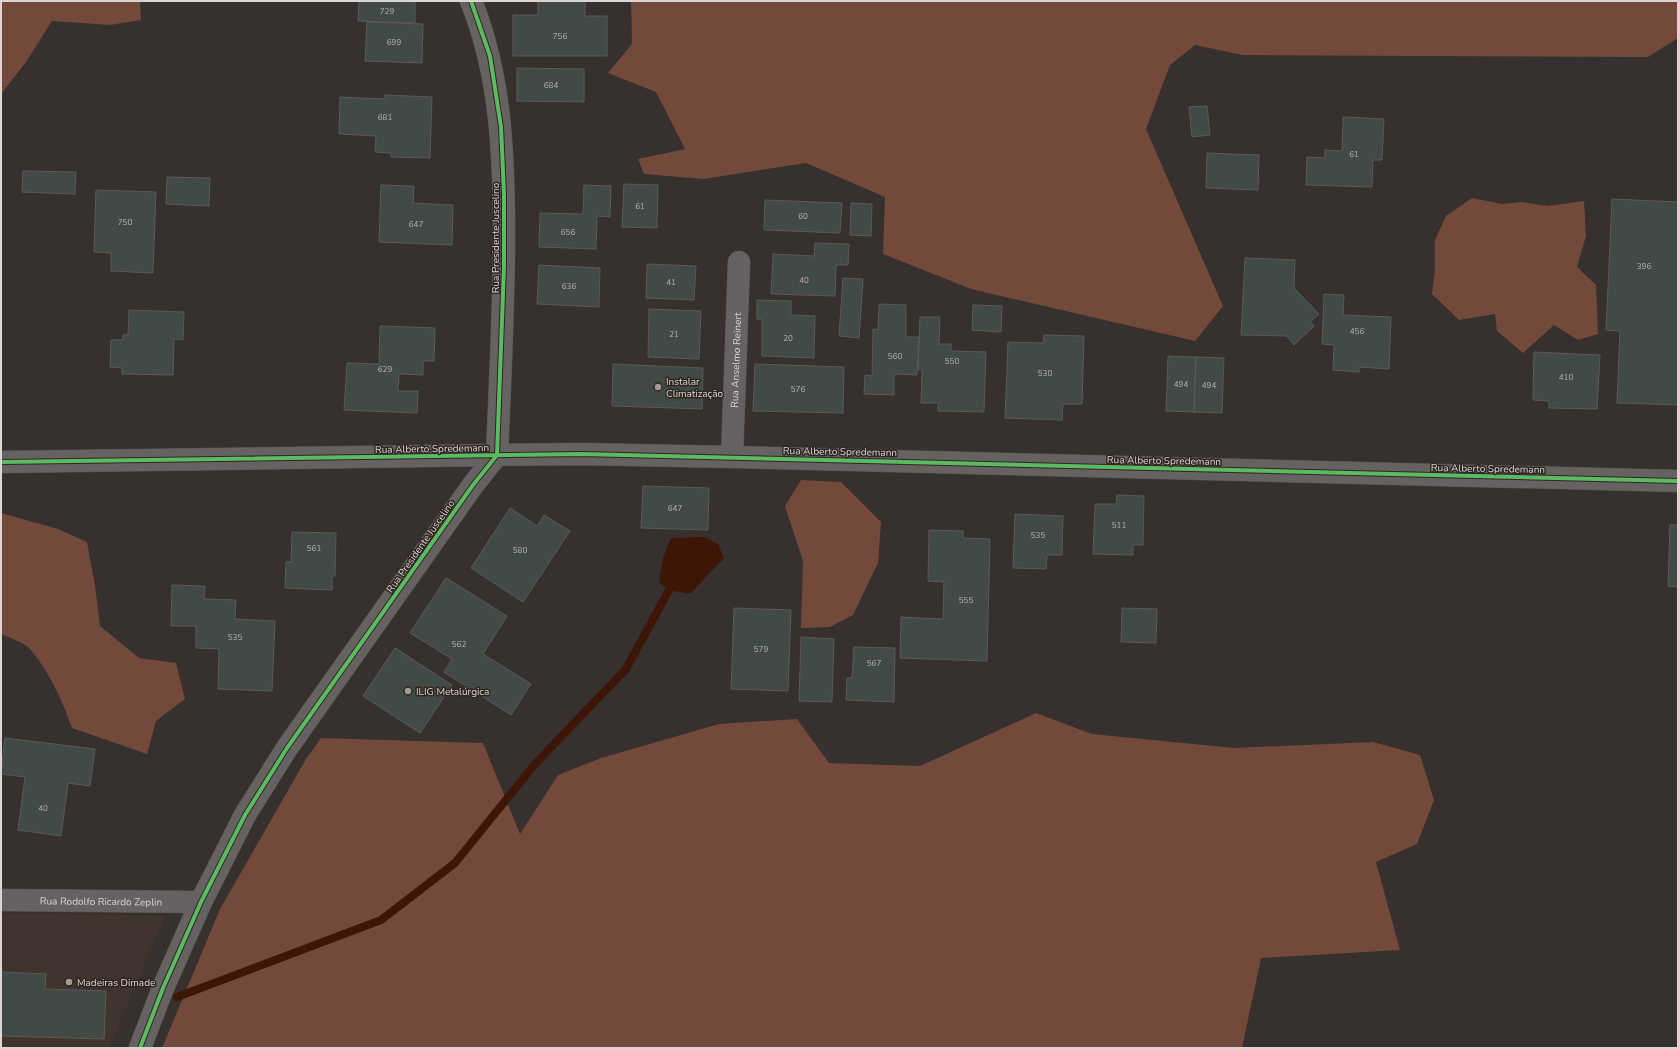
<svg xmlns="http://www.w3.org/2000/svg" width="1679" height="1049" font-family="'Nunito Sans',sans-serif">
  <rect width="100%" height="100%" fill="#36302f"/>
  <!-- built -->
  <polygon fill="#41332d" points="1,913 165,916 109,1048 1,1048"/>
  <!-- green -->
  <g fill="#72493b">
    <polygon points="1,1 140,1 141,20 110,25 52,21 26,62 1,94"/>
    <polygon points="631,1 1678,1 1678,38 1648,57 1243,55 1195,45 1170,65 1146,129 1223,306 1195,341 971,289 883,254 885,197 806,163 703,179 644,174 638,159 685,149 656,92 608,73 632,44"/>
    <polygon points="1472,198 1502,204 1522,202 1547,206 1584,201 1586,236 1577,267 1596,285 1598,334 1578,340 1554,325 1523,353 1497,331 1495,314 1459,320 1432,294 1435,269 1435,240 1446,216"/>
    <polygon points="801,480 841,482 881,522 878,563 853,615 830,627 801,628 803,561 785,506"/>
    <path d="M1,513l57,16 29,13 8,43 5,41 39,32 37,5 9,36 -29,22 -9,33 -75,-26c-9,-26 -24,-59 -43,-80 -6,-6 -20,-10 -28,-14z"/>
    <polygon points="1036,713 1092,734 1234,748 1373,742 1420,755 1434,800 1417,844 1376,862 1400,950 1261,958 1242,1048 162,1048 220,909 306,759 321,738 483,743 520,834 558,775 601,758 719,724 797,719 829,763 920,766"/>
  </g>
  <!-- water -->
  <polygon fill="#3d1608" points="704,537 718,544 724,558 690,594 669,590 659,583 663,558 671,538"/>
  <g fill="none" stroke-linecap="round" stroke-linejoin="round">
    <!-- stream -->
    <polyline stroke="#3d1608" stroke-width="8" points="177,997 381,920 455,863 535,764 626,669 669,590"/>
  </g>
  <!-- building -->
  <g fill="#424a45" stroke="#5b5a59">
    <polygon points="359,1 415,1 415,23 358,21"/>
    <polygon points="538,1 585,1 585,16 607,16 607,56 513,56 513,15 538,15"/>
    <polygon points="367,22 423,24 422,63 365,61"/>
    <polygon points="517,68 584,69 584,102 517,101"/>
    <polygon points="385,95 432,97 430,158 391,157 391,153 375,152 376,136 339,134 340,97 385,99"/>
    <polygon points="1207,106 1210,135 1192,137 1189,107"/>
    <polygon points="1343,117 1384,119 1382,160 1373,160 1372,187 1306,185 1307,157 1325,158 1325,150 1342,151"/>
    <polygon points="1207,153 1259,155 1258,190 1206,188"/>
    <polygon points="23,171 76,172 75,194 22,192"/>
    <polygon points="167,177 210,178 209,206 166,204"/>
    <polygon points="624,184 658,185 657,228 622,227"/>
    <polygon points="381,185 414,186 413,203 453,205 452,245 379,242"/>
    <polygon points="584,185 611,186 610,217 597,216 596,249 539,247 540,213 583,214"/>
    <polygon points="96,190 156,192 153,273 111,271 111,253 94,252"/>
    <polygon points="1612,199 1678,202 1678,405 1617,403 1620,331 1606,330"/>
    <polygon points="765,200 842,203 840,233 764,230"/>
    <polygon points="851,203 872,204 871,236 850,235"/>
    <polygon points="815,243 849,244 848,265 836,265 835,296 771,294 773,254 814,256"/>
    <polygon points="1245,258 1295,260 1294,288 1319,314 1310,322 1314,326 1294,345 1287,336 1241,335"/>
    <polygon points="647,264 696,266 694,300 646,298"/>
    <polygon points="539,265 600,268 599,307 537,304"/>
    <polygon points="843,278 863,279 859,338 839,336"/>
    <polygon points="1324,294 1344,295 1343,315 1391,317 1389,369 1359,367 1359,372 1333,370 1334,345 1322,344"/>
    <polygon points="757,300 791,301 791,315 815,316 814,358 762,356 762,319 757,319"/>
    <polygon points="879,304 906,305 906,337 919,337 917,375 894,374 894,395 864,394 865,375 872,376 873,329 878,330"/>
    <polygon points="973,305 1002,306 1001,332 972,330"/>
    <polygon points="649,309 701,311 699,359 648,357"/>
    <polygon points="129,310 184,312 183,340 174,339 173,375 122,374 122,368 110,367 111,340 123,340 123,335 128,335"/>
    <polygon points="920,317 940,317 939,344 951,344 951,351 986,352 984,412 938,411 938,403 921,403 922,370 918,370"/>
    <polygon points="380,326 435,328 434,361 423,361 423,375 399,374 398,391 418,391 417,413 344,410 347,363 379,364"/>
    <polygon points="1044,335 1084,336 1082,404 1063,404 1062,420 1005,418 1008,342 1043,343"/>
    <polygon points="1534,352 1600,355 1597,409 1549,408 1549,401 1533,400"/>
    <polygon points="1168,356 1196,357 1194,412 1166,411"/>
    <polygon points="1196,357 1224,358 1222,413 1194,412"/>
    <polygon points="613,364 703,368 702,409 612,406"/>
    <polygon points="755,364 844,367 843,413 753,411"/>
    <polygon points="643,486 709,488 708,530 641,528"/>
    <polygon points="1117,495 1144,496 1143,545 1133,545 1133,555 1093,554 1095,504 1116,504"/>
    <polygon points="510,508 537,526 544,515 570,531 523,602 471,568"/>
    <polygon points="1015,514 1063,516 1062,555 1047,555 1046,569 1013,568"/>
    <polygon points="1670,525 1678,525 1678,587 1668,586"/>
    <polygon points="929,530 963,531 963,538 990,539 987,661 900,658 901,617 943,619 944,582 928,581"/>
    <polygon points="292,532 336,533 335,576 332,576 332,590 285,588 286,562 291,562"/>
    <polygon points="446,578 507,616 483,654 531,684 511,715 444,672 452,659 410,633"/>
    <polygon points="172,585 205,586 204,599 236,600 235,619 275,621 272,691 218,689 219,649 196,648 196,626 171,626"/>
    <polygon points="734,608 791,610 788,691 731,689"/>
    <polygon points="1122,608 1157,609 1156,643 1121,642"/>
    <polygon points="801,637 834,639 832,702 799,701"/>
    <polygon points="854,647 895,648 894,702 846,700 847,678 852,678"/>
    <polygon points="395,648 452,685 420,733 363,696"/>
    <polygon points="5,738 95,749 90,786 68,783 61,836 18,830 25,777 1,774"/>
    <polygon points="1,972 46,974 45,989 106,991 104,1039 1,1036"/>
  </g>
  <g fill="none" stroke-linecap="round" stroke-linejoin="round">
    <!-- minor casing -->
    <g stroke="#534e4c" stroke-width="23">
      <g id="minor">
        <path id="s1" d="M732,457l7,-195"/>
        <path d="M1,462l496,-7c3,-73 7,-147 7,-221 0,-79 -3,-159 -33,-233"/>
        <path id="s2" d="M1,900l200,2"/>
      </g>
    </g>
    <!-- tertiary casing -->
    <g stroke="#534e4c" stroke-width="23">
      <polyline id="tertiary" points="140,1048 163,988 201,902 245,815 287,748 473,485 497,455 582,454 732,457 1678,481"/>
    </g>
    <!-- minor -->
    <use href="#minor" stroke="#666261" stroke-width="22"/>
    <!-- tertiary -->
    <use href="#tertiary" stroke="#666261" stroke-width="22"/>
    <!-- cycleway casing -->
    <g stroke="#2f2622" stroke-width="6">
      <g id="cycleway">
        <polyline points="1,462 582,454 1678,481"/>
        <polyline points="140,1048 163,988 201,902 245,815 287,748 473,485 497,455 504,266 504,194 501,127 490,56 471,1"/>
      </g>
    </g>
    <!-- cycleway -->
    <use href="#cycleway" stroke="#5cba63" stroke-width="4"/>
  </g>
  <!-- markers -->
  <g fill="#a19b9a" stroke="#2f2622" stroke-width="1.5">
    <circle cx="658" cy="387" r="4"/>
    <circle cx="408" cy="691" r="4"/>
    <circle cx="69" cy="982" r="4"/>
  </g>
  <g text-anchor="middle" stroke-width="3" stroke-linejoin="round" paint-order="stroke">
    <!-- number labels -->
    <g font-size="8" fill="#b5b2b0">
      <text x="387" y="14">729</text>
      <text x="560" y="39">756</text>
      <text x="394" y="45">699</text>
      <text x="551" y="88">684</text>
      <text x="385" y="120">681</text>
      <text x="1354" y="157">61</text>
      <text x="640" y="209">61</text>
      <text x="803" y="219">60</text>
      <text x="125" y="225">750</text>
      <text x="416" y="227">647</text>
      <text x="568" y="235">656</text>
      <text x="1644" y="269">396</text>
      <text x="804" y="283">40</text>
      <text x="671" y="285">41</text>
      <text x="569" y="289">636</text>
      <text x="1357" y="334">456</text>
      <text x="674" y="337">21</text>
      <text x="788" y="341">20</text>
      <text x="895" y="359">560</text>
      <text x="952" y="364">550</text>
      <text x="385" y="372">629</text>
      <text x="1045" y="376">530</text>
      <text x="1566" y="380">410</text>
      <text x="1181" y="387">494</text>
      <text x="1209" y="388">494</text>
      <text x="798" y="392">576</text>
      <text x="675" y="511">647</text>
      <text x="1119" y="528">511</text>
      <text x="1038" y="538">535</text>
      <text x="314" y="551">561</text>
      <text x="520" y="553">580</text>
      <text x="966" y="603">555</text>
      <text x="235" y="640">535</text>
      <text x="459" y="647">562</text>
      <text x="761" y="652">579</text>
      <text x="874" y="666">567</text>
      <text x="43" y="811">40</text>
    </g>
    <!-- street labels -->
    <g font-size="10" fill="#dbd5d3" stroke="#2f2622">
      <text transform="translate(495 238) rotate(-90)" y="4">Rua Presidente Juscelino</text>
      <text dy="4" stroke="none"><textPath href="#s1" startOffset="97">Rua Anselmo Reinert</textPath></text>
      <text transform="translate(432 448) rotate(-1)" y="4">Rua Alberto Spredemann</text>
      <text transform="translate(840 451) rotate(1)" y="4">Rua Alberto Spredemann</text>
      <text transform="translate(1164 460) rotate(1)" y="4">Rua Alberto Spredemann</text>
      <text transform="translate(1488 468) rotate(1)" y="4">Rua Alberto Spredemann</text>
      <text transform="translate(420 546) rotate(-55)" y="4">Rua Presidente Juscelino</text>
      <text dy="4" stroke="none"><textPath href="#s2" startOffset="100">Rua Rodolfo Ricardo Zeplin</textPath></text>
    </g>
    <!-- poi labels -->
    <g font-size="10" fill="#dbd5d3" stroke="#2f2622" text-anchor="start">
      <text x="666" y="385">Instalar<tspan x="666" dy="12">Climatização</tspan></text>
      <text x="416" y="695">ILIG Metalúrgica</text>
      <text x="77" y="986">Madeiras Dimade</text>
    </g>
  </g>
  <!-- border -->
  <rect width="1679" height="1049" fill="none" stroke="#dbd5d3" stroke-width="4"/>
</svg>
